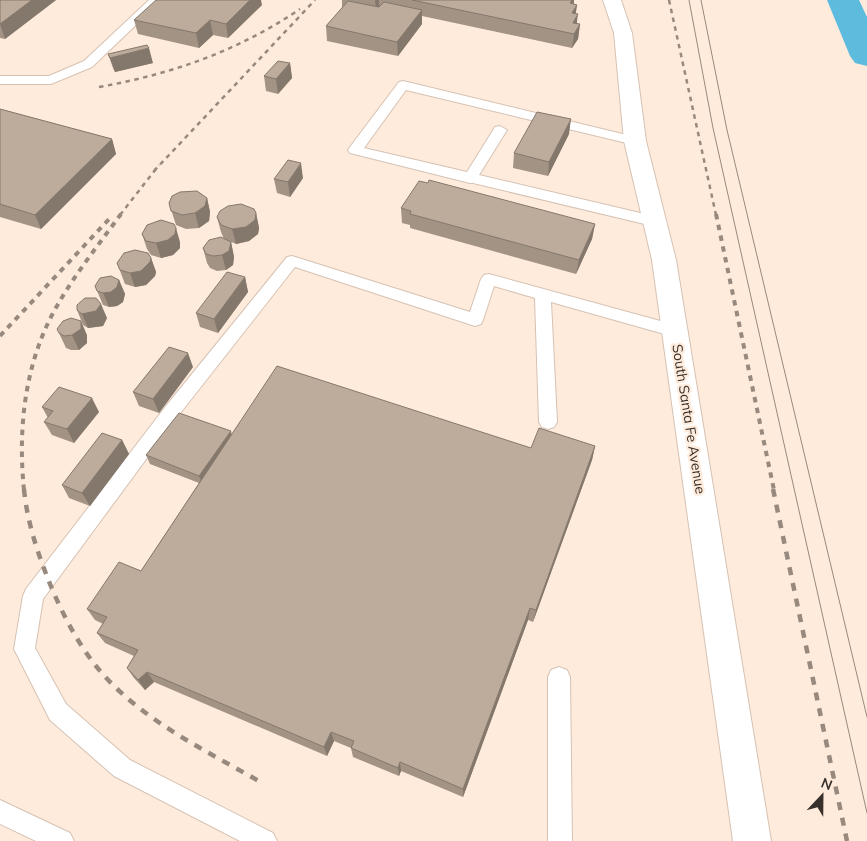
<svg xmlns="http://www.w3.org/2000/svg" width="867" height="841" font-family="Mulish,sans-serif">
  <rect width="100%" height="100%" fill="#ffebdb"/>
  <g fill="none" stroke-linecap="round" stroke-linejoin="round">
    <!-- river -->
    <polygon fill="#5dbbde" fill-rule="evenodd" points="827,0 859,0 867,17 867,66 855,63 850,56"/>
    <!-- service casing -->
    <g stroke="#d6c2b3" stroke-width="2">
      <g id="service">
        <polygon points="149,0 162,0 92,67 51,84 0,84 0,76 49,76 84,61"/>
        <polygon points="403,81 635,137 642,141 635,145 406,90 364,148 467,172 495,127 500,126 507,130 479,175 653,216 658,218 660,221 658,224 653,226 473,183 470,183 350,153 348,150 350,147 399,82"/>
        <polygon points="292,256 470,312 481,279 484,275 489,274 675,325 681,327 683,331 681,335 675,337 551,302 557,422 554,427 548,429 542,427 539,422 535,298 494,286 483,320 481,324 475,326 295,267 178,416 43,599 35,648 66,704 130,760 273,833 277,841 240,841 114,776 50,720 14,649 23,596 26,589 166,406 287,257"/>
        <polygon points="559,667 567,670 570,677 572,841 548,841 548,677 551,670"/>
        <polygon points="0,800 70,833 74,841 36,841 0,824"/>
      </g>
    </g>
    <!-- secondary casing -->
    <g stroke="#d6c2b3" stroke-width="2">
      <polygon id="secondary" points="603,0 621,0 632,33 646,141 676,260 771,841 733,841 652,260 624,141 614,33"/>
    </g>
    <!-- service -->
    <use href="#service" fill="#fff" fill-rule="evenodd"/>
    <!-- secondary -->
    <use href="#secondary" fill="#fff" fill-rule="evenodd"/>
    <!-- tram -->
    <g stroke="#97897e" stroke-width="1">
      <polyline points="689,0 713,128 867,813"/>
      <polyline points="701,0 727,130 867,717"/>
    </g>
    <!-- rail-far2 -->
    <g stroke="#97897e" stroke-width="2.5" stroke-dasharray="4.5 4.5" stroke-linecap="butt">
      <polyline points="669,0 716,215"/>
      <path d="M99,87c73,-13 139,-36 201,-78"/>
      <polyline points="154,171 315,0"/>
      <polyline points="120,215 159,165"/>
    </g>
    <!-- rail-far1 -->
    <g stroke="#97897e" stroke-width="4" stroke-dasharray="5.5 5.5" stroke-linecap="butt">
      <polyline points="716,214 774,490"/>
      <polyline points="0,336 110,218"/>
      <path d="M24,490c-6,-59 0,-121 28,-175 19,-36 45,-68 69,-101"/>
    </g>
    <!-- rail -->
    <g stroke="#97897e" stroke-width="4.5" stroke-dasharray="8 8" stroke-linecap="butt">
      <path d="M24,489c3,33 14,65 26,95 15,36 34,72 62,100 43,43 100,70 152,100"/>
      <polyline points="773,489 847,841"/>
    </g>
  </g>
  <!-- wall -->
  <g fill="#a39385">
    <polygon points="0,0 56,0 5,39 0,38"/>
    <polygon points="342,0 574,0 574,4 577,5 575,14 577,24 580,24 578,39 572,48 422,16 422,24 398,56 327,41 326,26 342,8"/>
    <polygon points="262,5 228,38 213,35 199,48 138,34 134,20"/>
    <polygon points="108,54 153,63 115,72 113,68"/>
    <polygon points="290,63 292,78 278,94 266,91 264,76"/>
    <polygon points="0,109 112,139 116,154 41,229 0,217"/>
    <polygon points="569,134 548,176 513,168 514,153"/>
    <polygon points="303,178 290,197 277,193 274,179"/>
    <polygon points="207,198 210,212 209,221 199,228 186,229 176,225 169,203"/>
    <polygon points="401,208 595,224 592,239 576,274 410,228 410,225 402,223"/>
    <polygon points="256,213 259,228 258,234 249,241 236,244 229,241 231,242 234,257 233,265 226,270 217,271 210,268 207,263 203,248 224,239 221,232 217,217"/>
    <polygon points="142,234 180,242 180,248 173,255 161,258 151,255 147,249"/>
    <polygon points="151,258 156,272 155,276 146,285 135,287 125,284 117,263"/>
    <polygon points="245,277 248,292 218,333 200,327 196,313"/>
    <polygon points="119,280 125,294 123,302 117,306 109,307 103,305 95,286"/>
    <polygon points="77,310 107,318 103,326 88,328 83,325"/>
    <polygon points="59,333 87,335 87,343 79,350 71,350 66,348"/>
    <polygon points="193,367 159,413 139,406 133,392"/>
    <polygon points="42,407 99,412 74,443 52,435 44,422 48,418"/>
    <polygon points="231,431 231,435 531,448 595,446 592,460 533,622 528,620 463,797 401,771 399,776 353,757 351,748 334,741 327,756 154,682 145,690 134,678 127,668 134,656 105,643 97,633 103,624 95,620 87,609 141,571 199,483 150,464 146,455"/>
    <polygon points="122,440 129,454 90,506 69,498 62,485"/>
  </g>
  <!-- shaded-wall -->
  <g fill="#84786c">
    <polygon points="32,0 56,0 5,39 0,24"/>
    <polygon points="250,0 261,0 262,5 228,38 226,24"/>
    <polygon points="375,0 379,0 379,7 376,11"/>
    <polygon points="572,0 574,0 573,9 570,3"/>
    <polygon points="577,5 575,19 572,13"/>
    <polygon points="422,10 422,24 398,56 397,42"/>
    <polygon points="578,14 576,29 573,23"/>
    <polygon points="210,20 213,35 199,48 196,33"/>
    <polygon points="580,24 578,39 572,48 574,34"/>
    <polygon points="149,48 153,63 115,72 110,58"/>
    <polygon points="290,63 292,78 278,94 276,79"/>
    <polygon points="571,119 569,134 548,176 549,162"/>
    <polygon points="112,139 116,154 41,229 35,215"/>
    <polygon points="301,163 303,178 290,197 288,182"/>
    <polygon points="207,198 210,212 209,221 199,228 195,213"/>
    <polygon points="256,213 259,228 258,234 249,241 236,244 232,229"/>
    <polygon points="595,224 592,239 576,274 579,260"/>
    <polygon points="176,228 180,242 180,248 173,255 161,258 156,243"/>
    <polygon points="231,242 234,257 233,265 226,270 222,255"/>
    <polygon points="151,258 156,272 155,276 146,285 135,287 130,273"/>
    <polygon points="245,277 248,292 218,333 214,319"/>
    <polygon points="119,280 125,294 123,302 117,306 109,307 103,293"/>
    <polygon points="101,304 107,318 103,326 88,328 82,314"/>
    <polygon points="81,321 87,335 87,343 79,350 72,335"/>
    <polygon points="188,353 193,367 159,413 153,399"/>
    <polygon points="92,398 99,412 74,443 67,429"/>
    <polygon points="231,431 233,441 203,485 199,476"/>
    <polygon points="122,440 129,454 90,506 82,493"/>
    <polygon points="595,446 592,460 533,622 536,610"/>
    <polygon points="530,608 528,620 463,797 463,789"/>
    <polygon points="147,672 154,682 145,690 138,680"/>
    <polygon points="331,732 334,741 327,756 324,747"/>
    <polygon points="400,762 401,771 399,776 398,768"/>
  </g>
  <!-- building -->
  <g fill="#bdab9b" stroke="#84786c">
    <polygon points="0,0 32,0 0,24"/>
    <polygon points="156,0 250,0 226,24 210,20 196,33 134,20"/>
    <polygon points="412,0 572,0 570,3 577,5 572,13 578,14 573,23 580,24 574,34"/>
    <polygon points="348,1 379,7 384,2 422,10 397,42 326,26"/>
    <polygon points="147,45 149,48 110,58 108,54"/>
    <polygon points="278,61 290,63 276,79 264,76"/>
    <polygon points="0,109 112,139 35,215 0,204"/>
    <polygon points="537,112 571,119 549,162 514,153"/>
    <polygon points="288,160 301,163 288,182 274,179"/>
    <polygon points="429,180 595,224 579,260 410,214 411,211 401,208 419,181 428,183"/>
    <polygon points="197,191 207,198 205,206 195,213 182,215 171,211 169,203 172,196 180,192"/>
    <polygon points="241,204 254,209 256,213 255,220 246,227 232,229 221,225 217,217 220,211 228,206"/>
    <polygon points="161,220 174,224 176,228 175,234 168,240 156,243 146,241 142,234 147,225"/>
    <polygon points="221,237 231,242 229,251 222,255 213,256 206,254 203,248 209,240"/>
    <polygon points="135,250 148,253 151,258 150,262 141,271 130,273 120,270 117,263 124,253"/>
    <polygon points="227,272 245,277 214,319 196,313"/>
    <polygon points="111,276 119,280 117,287 111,292 103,293 97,291 95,286 100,278"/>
    <polygon points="85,298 96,298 101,304 96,311 82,314 77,310 77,305"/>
    <polygon points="71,318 81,321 81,329 72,335 64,336 59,333 57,329 63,321"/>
    <polygon points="169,347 188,353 153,399 133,392"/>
    <polygon points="277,366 531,448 539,428 595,446 536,610 530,608 463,789 400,762 398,768 351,748 354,741 331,732 324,747 147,672 138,680 127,668 138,650 97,633 107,617 87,609 119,562 141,571"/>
    <polygon points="59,387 92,398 67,429 44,422 53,411 42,407"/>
    <polygon points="179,413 231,431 199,476 146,455"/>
    <polygon points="102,433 122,440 82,493 62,485"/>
  </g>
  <g text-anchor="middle" stroke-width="4.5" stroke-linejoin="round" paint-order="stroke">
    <!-- street labels -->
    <g font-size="14" fill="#38302a" stroke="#ffebdb">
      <text transform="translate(689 419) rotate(81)" y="5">South Santa Fe Avenue</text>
    </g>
  </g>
  <!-- north arrow -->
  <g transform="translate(822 796) rotate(22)" stroke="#ffebdb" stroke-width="4" paint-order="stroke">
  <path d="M0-4L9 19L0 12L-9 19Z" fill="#38302a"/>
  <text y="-8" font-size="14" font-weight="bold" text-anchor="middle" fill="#38302a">N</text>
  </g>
</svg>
